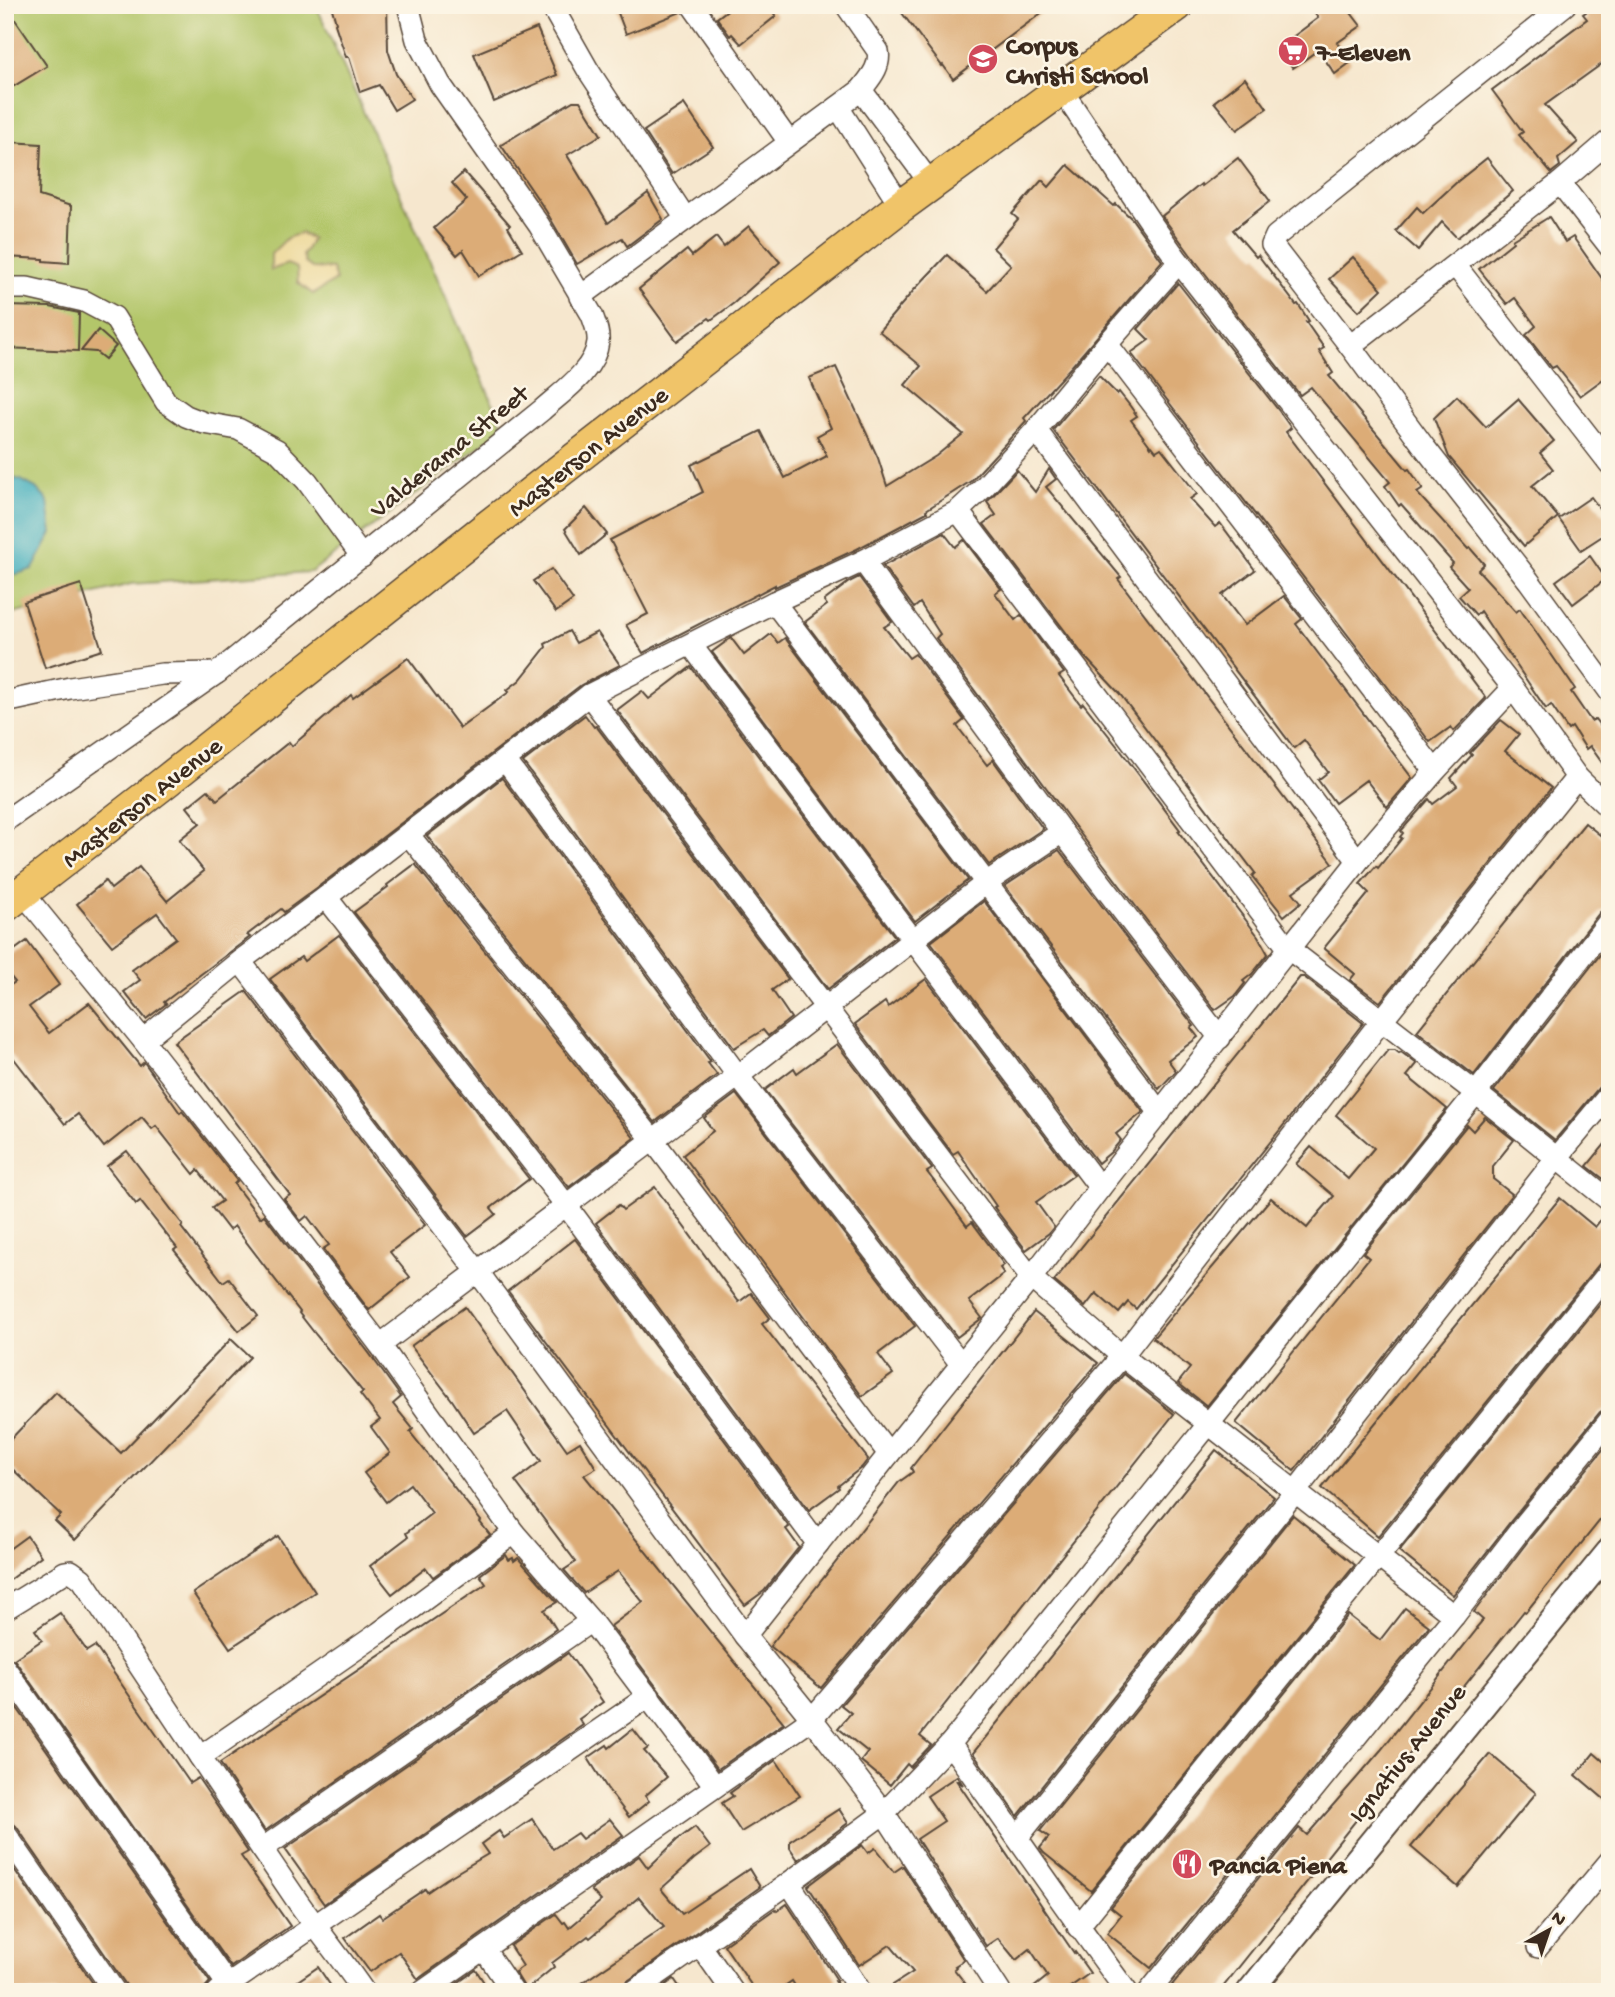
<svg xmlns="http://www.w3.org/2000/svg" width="1615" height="1997" font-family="'Gochi Hand',sans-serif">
  <rect width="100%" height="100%" fill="#fcf5e5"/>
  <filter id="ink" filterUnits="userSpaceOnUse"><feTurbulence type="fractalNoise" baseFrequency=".0143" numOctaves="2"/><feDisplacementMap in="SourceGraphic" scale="14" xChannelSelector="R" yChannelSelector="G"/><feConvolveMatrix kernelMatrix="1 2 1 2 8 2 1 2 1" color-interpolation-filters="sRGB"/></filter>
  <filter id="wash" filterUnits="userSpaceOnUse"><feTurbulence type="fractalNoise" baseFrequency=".00686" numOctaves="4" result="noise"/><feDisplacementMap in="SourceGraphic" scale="28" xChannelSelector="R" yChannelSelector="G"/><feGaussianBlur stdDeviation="1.57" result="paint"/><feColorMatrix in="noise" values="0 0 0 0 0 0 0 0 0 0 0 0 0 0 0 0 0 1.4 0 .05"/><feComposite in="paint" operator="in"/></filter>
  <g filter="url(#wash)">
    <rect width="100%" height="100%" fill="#f6e7ce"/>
    <!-- green -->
    <polygon fill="#b3c66a" stroke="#777844" stroke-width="2" points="5,5 316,5 504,428 311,572 131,584 5,616"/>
    <!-- sand -->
    <polygon fill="#eeda9e" stroke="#94825e" stroke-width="2" points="301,233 312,239 303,255 305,263 312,268 332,269 336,280 313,294 298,283 297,268 287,264 271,270 271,254 287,238"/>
    <!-- water -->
    <polygon fill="#40adbd" stroke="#3e6c6e" stroke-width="2" points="5,476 21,480 36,488 48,501 52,533 33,569 17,574 5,575"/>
    <g id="blocks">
      <!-- building -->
      <g fill="#dcac77">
        <polygon points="5,5 47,66 14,86 5,71"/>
        <polygon points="331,5 387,5 388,50 396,74 412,99 394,110 379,85 360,92 349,57 346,57 335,24 336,23"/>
        <polygon points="615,5 679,5 681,12 626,34"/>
        <polygon points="734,5 767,5 776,16 741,44 732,34 730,36 717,18"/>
        <polygon points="896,5 944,5 950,13 961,5 1052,5 953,79 943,65 942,66"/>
        <polygon points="1309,5 1345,5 1361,26 1337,43 1351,62 1335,74 1318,50 1293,68 1278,48 1318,18"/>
        <polygon points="1596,5 1610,5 1610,58 1545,105 1578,142 1558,159 1560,166 1551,173 1519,135 1523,132 1492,90 1587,19 1583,14"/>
        <polygon points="537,28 557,75 494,102 474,54"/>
        <polygon points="1245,78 1267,108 1237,130 1214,102"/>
        <polygon points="573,101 580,101 601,135 567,155 608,223 648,193 663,219 627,246 622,238 577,264 546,211 501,145"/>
        <polygon points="684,104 713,147 672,174 644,131"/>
        <polygon points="10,142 41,144 39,196 71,206 69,263 43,261 43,259 5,257 5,207"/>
        <polygon points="1238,158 1270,201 1233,230 1256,257 1258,255 1296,305 1298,304 1309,321 1306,322 1324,348 1319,351 1333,373 1329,376 1407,470 1409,469 1423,489 1417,493 1468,549 1470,548 1484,564 1478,570 1516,612 1520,609 1575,689 1571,692 1591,721 1595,719 1610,739 1610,774 1590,746 1586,749 1572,727 1568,730 1551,705 1546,709 1480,611 1476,615 1459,596 1468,588 1449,567 1453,563 1401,504 1399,506 1385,486 1390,482 1311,387 1300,395 1190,254 1162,216 1201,184 1202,186"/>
        <polygon points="1487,158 1513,191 1457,238 1442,222 1418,250 1396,231 1417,207 1423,213 1458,181"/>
        <polygon points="1068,165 1114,206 1116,204 1132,219 1162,261 1071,367 1024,418 1026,421 971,481 926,510 927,512 857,549 775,587 775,585 643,653 626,625 648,614 610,540 703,492 691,465 761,431 785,478 827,456 817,436 831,428 809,378 836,367 878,458 887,486 936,456 963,434 905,385 921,366 879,331 914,290 947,255 987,291 1011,265 993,248 1018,219 1012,214 1042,180 1049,187"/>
        <polygon points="464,172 510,225 508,227 522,250 479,276 463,250 457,255 434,228 467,200 452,183"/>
        <polygon points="1549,217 1565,242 1573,237 1610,290 1610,374 1580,396 1556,366 1552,368 1526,335 1536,326 1515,298 1507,304 1479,269 1513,242 1512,240"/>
        <polygon points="749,226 780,262 734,303 711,320 709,318 677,341 639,289 687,250 692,256 716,237 724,247"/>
        <polygon points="1353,257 1382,289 1359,311 1329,279"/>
        <polygon points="1178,283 1279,411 1291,428 1286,432 1486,698 1454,731 1451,727 1430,742 1131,353 1149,340 1138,329"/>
        <polygon points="5,306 50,307 79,313 78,351 5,348"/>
        <polygon points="98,330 116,346 105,359 96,352 81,351"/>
        <polygon points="1099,376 1117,394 1119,392 1130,406 1137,416 1131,420 1151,447 1152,446 1156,451 1161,448 1197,494 1190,499 1215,527 1220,523 1255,570 1222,595 1245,625 1284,596 1302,619 1296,624 1412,778 1387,807 1366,780 1335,803 1318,780 1328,772 1304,740 1294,748 1053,430"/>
        <polygon points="1457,396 1486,427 1518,399 1554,441 1540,453 1553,469 1532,486 1558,517 1524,546 1449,457 1434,418"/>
        <polygon points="1049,469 1056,479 1046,487 1121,577 1118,579 1333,863 1293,892 1301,902 1284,916 1252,876 1255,873 1119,693 1084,656 984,524 996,515 987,502 1017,470 1035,492"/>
        <polygon points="1591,497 1610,523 1610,531 1581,550 1559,519"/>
        <polygon points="586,508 607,534 581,555 565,529"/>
        <polygon points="944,533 955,547 964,540 1001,589 995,593 1015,620 1021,615 1064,673 1059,676 1081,705 1083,703 1121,751 1180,830 1178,831 1258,936 1268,954 1252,974 1243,981 1245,983 1235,996 1215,1010 1073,824 936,638 940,634 920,603 914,608 883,566"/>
        <polygon points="1590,556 1606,579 1573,604 1556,581"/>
        <polygon points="551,569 573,600 556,612 533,581"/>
        <polygon points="859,577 892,622 884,627 909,658 915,654 964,720 957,726 987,765 993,760 1043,829 989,865 805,622 827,605 824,601 849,582"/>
        <polygon points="81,584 102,650 45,668 24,602"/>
        <polygon points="569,631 576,643 597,632 620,665 581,685 318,887 284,912 281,909 247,935 250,937 164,1002 166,1004 146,1019 124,992 140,980 132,970 176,938 157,913 112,946 77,904 105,881 111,889 139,867 167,901 204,871 179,840 200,823 187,807 208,790 217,800 289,742 292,746 351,695 353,698 408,658 460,728 509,692 507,690 520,680 546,647 545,644"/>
        <polygon points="771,634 778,643 785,638 968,880 915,921 712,652 731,638 744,655"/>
        <polygon points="691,667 895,937 828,989 617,710 642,691 649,699"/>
        <polygon points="585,715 594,727 596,726 788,979 772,990 791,1018 768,1036 763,1030 734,1048 523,762"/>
        <polygon points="1501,720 1519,734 1505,751 1551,788 1380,1002 1350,980 1355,974 1324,948 1369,893 1360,884 1376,866 1378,868 1402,838 1400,837 1403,833 1401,831 1429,799 1433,804 1457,786 1451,778 1472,755 1470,753"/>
        <polygon points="502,778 711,1062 708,1063 717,1075 655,1122 427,836"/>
        <polygon points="1585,823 1610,843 1610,907 1600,912 1474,1075 1417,1031"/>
        <polygon points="1059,850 1194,1026 1191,1028 1198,1037 1168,1060 1176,1071 1159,1089 1005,886"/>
        <polygon points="415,864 634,1138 569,1187 354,912 388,887 387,885"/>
        <polygon points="984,901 1143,1112 1116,1134 1121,1140 1111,1152 1098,1163 931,942"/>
        <polygon points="339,935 529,1179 491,1208 496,1214 467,1236 270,979 301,957 304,961"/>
        <polygon points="27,941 59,985 29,1007 49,1033 89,1003 140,1066 144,1062 180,1113 182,1111 237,1181 234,1184 260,1218 264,1215 369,1353 401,1397 393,1404 413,1429 410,1432 481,1521 480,1522 490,1535 433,1577 426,1568 392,1594 370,1566 408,1537 406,1533 432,1513 410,1484 386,1502 364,1473 390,1453 371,1427 380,1420 360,1394 363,1392 316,1335 299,1313 300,1312 234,1226 229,1230 212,1208 222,1201 198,1170 194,1174 156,1126 152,1129 142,1117 104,1147 78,1114 65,1124 5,1047 5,989 15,982 5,970 5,957"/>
        <polygon points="1610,942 1610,1077 1600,1086 1555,1140 1494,1091"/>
        <polygon points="1300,977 1304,977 1363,1023 1279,1131 1136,1309 1128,1302 1119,1313 1096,1293 1085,1307 1054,1281"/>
        <polygon points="926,979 1074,1175 1036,1202 1054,1227 1049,1233 1026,1250 994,1207 996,1206 958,1151 953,1154 855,1024 885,1002 888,1007"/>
        <polygon points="246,991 425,1225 390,1252 410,1277 369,1310 323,1249 329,1245 307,1216 301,1221 284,1199 290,1195 174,1042"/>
        <polygon points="837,1044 932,1169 927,1172 940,1189 967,1226 972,1222 1004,1265 1000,1268 1004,1274 969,1301 982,1318 957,1337 765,1090 794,1068 797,1073"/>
        <polygon points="1388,1050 1395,1050 1399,1053 1401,1052 1417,1064 1407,1076 1447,1109 1207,1406 1178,1383 1190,1368 1153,1338 1271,1198 1307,1228 1320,1212 1334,1196 1296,1164 1311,1147 1348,1179 1374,1148 1336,1115"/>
        <polygon points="736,1094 915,1326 878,1354 893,1374 862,1396 683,1155 713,1131 704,1118"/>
        <polygon points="1485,1117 1514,1140 1493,1166 1493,1179 1512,1194 1294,1471 1236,1423 1369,1258 1363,1253 1467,1125 1473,1131"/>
        <polygon points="1610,1138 1610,1184 1587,1166"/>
        <polygon points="127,1151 183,1225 181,1227 223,1282 229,1278 258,1316 239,1331 174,1250 177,1248 140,1201 136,1204 107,1166"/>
        <polygon points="655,1187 739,1302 751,1293 770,1318 762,1324 868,1459 862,1467 838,1486 839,1488 809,1510 596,1223 619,1205 623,1210"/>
        <polygon points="1560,1198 1595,1227 1606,1213 1610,1214 1610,1258 1600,1263 1378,1536 1322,1488"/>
        <polygon points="575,1239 789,1527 786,1529 799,1547 764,1591 745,1605 508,1291"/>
        <polygon points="1610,1292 1610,1407 1600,1412 1511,1521 1453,1595 1399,1551"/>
        <polygon points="465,1307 567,1450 580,1442 596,1468 584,1475 784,1723 718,1769 611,1626 643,1602 618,1571 584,1593 564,1570 576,1562 515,1481 541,1461 507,1411 474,1433 452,1400 411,1346"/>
        <polygon points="1034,1312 1098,1363 821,1688 770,1646 899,1482 913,1472 911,1468"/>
        <polygon points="231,1339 250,1357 75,1540 55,1521 61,1515 5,1462 5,1445 56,1392 121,1453"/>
        <polygon points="1124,1374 1174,1414 920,1736 931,1745 910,1767 907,1764 890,1785 861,1761 868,1752 838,1728 851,1713 841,1705"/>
        <polygon points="1610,1441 1610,1508 1526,1612 1524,1611 1419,1743 1400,1765 1219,1992 1181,1992 1172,1985 1299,1828 1307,1835 1381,1750 1477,1629 1476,1628 1483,1620 1474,1612 1531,1537"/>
        <polygon points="1216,1450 1274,1497 1018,1816 973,1753"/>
        <polygon points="1293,1515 1355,1565 1091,1891 1044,1853 1040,1848 1049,1837 1040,1831"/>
        <polygon points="27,1536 41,1556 5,1583 5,1552"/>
        <polygon points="278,1536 315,1592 230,1648 193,1593"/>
        <polygon points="506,1555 509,1560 513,1558 514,1561 518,1558 557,1602 544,1610 556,1629 265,1831 220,1763 486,1584 480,1575"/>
        <polygon points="1405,1608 1429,1626 1151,1968 1107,1933 1121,1915 1111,1907 1348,1615 1380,1640"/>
        <polygon points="60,1613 87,1651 95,1646 190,1783 198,1778 248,1852 241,1856 290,1926 231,1967 14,1659 42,1640 35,1630"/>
        <polygon points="568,1653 603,1702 579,1719 583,1725 324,1904 285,1849"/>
        <polygon points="5,1691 210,1982 201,1992 128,1992 126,1985 16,1826 11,1822 5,1820"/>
        <polygon points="633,1729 648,1748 644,1751 667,1777 645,1796 649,1801 629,1817 607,1788 588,1758 607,1745 609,1748"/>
        <polygon points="1594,1753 1610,1767 1610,1804 1576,1775"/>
        <polygon points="1490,1754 1536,1793 1458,1887 1411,1847"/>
        <polygon points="776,1760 800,1796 741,1832 722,1803 733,1796 730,1793"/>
        <polygon points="957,1776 963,1785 956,1780 1074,1953 1075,1952 1090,1973 1063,1992 1028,1992 1048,1976 1030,1949 1016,1960 998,1938 986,1946 917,1839 944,1821 927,1796"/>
        <polygon points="839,1809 848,1823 798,1860 790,1848 790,1841"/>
        <polygon points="532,1819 553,1849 577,1833 582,1839 610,1819 623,1835 418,1979 399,1952 370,1972 345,1938 379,1914 382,1918 425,1889 427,1892 446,1879 488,1854 481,1844 499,1831 504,1838"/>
        <polygon points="695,1827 710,1847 694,1859 661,1889 682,1914 749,1869 760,1887 612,1992 569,1992 664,1927 639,1897 590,1938 588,1936 552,1963 554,1967 526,1990 515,1972 523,1966 510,1946 556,1914 563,1923 565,1922 569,1928 601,1901 591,1890 639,1856 648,1868 677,1840"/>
        <polygon points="862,1845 868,1853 875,1848 894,1872 903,1866 964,1960 955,1966 956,1967 954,1969 972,1992 882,1992 913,1972 890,1945 859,1965 808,1886"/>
        <polygon points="5,1856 99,1992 5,1992"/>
        <polygon points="787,1904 837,1980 835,1981 842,1992 799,1992 792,1981 776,1992 756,1992 724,1945 775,1909 777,1911"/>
        <polygon points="318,1967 335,1992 282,1992"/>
        <polygon points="476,1970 485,1984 473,1992 461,1992 456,1984"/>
        <polygon points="674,1979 683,1992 656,1992"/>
      </g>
    </g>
  </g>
  <g filter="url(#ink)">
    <use href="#blocks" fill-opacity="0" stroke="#574638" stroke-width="2"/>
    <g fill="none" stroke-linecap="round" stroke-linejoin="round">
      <!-- minor casing -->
      <g stroke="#574638" stroke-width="24">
        <g id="minor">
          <polyline points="551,5 588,70 686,219"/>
          <polyline points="692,5 789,142"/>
          <polyline points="1565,5 1276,236 1272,245 1350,346 1425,448 1529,581 1610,692"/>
          <polyline points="1061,89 1149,220 1179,262 1513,688 1577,777 1610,809"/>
          <polyline points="861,90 931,184"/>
          <polyline points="838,107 901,206"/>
          <polyline points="1560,183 1610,247"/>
          <polyline points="1455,265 1610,464"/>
          <polyline points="5,288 27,288 84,301 114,317 166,402 186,416 204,423 238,429 277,450 307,481 362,557"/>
          <path d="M580,297l281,-207c9,-12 20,-23 17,-39l-32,-46"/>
          <polyline points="1107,344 1435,771"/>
          <polyline points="1350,346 1560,183 1610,140"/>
          <polyline points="1036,430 1358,861"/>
          <polyline points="958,511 1289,949 1476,1093 1610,1201"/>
          <polyline points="863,561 1062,832 1220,1038"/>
          <polyline points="774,602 1160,1113"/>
          <polyline points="691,645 1100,1188"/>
          <polyline points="589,695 1031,1278 1122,1356 1454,1616"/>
          <polyline points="5,702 70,688 162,674 217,673"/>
          <polyline points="505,760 738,1076 961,1364"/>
          <path d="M5,821l212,-148 325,-263c20,-18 53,-40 56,-68 1,-10 -3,-18 -6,-27l-53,-90 -99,-141 -23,-44 -9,-35"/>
          <polyline points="408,834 653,1140 889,1454"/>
          <polyline points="23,893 143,1040 275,1208 380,1345 514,1533 591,1621 715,1786"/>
          <polyline points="326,897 566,1205 818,1544"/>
          <polyline points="240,961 478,1272 745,1636 812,1719 884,1813 1000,1992"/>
          <polyline points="143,1040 240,961 326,897 589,695 774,602 863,561 958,511 985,486 1036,430 1107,344 1179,262"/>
          <polyline points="380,1345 738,1076 986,883 1062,832"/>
          <path d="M5,1609l60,-37 6,-1 11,8c71,108 143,216 216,323 21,30 45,59 66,90"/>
          <polyline points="745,1636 889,1454 1031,1278 1100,1188 1358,861 1435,771 1513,688"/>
          <polyline points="5,1668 228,1985"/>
          <path d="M950,1744c60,82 116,166 177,248"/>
          <polyline points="200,1757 379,1633 514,1533"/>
          <polyline points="5,1833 115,1992"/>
          <polyline points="1018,1837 1295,1492 1556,1159 1610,1094"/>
          <polyline points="262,1849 591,1621"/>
          <polyline points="789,1883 861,1992"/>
          <polyline points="1078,1927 1610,1271"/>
          <polyline points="700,1945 733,1992"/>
          <polyline points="1538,1947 1610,1861"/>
          <polyline points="484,1949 513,1992"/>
          <polyline points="218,1992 649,1696"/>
          <polyline points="422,1992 812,1719 1122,1356 1382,1020 1577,777"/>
          <polyline points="633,1992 789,1883 884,1813 950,1744 1476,1093 1610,920"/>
          <polyline points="1149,1992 1454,1616 1521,1529 1610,1420"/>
        </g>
      </g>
      <!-- tertiary casing -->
      <g stroke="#574638" stroke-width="28">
        <polyline id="tertiary" points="1249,1992 1610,1550"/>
      </g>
      <!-- primary casing -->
      <g stroke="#574638" stroke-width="35">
        <polyline id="primary" points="5,906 160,786 481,532 901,206 1177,5"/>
      </g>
      <!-- minor -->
      <use href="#minor" stroke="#fff" stroke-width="21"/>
      <!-- tertiary -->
      <use href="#tertiary" stroke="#fff" stroke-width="24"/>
      <!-- primary -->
      <use href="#primary" stroke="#f0c469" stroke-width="32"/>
    </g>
  </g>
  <!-- icons -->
  <defs>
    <g id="supermarket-disc" transform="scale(1.575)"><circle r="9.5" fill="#d1495b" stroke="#fcf5e5"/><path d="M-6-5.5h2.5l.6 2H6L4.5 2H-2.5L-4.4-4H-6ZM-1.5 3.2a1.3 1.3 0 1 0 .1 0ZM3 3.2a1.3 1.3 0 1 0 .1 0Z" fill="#fff"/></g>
    <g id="school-disc" transform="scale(1.575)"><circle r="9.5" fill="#d1495b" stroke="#fcf5e5"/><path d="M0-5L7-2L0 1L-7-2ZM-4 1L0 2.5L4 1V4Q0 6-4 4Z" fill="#fff"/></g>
    <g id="restaurant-disc" transform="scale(1.575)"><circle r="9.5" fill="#d1495b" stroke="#fcf5e5"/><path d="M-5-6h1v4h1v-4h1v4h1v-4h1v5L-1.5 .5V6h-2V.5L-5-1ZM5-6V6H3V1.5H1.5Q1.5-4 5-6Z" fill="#fff"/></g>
  </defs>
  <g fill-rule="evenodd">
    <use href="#supermarket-disc" x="1293" y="51"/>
    <use href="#school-disc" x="983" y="59"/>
    <use href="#restaurant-disc" x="1187" y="1864"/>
  </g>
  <g text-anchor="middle" stroke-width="5" stroke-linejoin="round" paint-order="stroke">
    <!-- poi labels -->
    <g font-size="26" font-weight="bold" fill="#3b2a1e" stroke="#fcf5e5" text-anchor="start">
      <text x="1006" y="53">Corpus<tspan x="1006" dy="30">Christi School</tspan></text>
      <text x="1316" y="60">7-Eleven</text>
      <text x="1210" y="1873">Pancia Piena</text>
    </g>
    <!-- street labels -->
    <g font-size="26" fill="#3b2a1e" stroke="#fcf5e5">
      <text transform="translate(448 450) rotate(-39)" y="9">Valderama Street</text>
      <text transform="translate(587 450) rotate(-38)" y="9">Masterson Avenue</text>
      <text transform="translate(141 801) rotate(-38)" y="9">Masterson Avenue</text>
      <text transform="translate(1406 1752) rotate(-51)" y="9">Ignatius Avenue</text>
    </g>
  </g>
  <!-- margin -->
  <rect width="1615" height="1997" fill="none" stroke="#fcf5e5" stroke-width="28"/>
  <!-- north arrow -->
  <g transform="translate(1549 1930) rotate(40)" stroke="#fcf5e5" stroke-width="5" paint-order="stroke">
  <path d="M0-5L12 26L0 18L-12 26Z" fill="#3b2a1e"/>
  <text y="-10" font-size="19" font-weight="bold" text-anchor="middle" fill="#3b2a1e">N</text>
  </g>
</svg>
